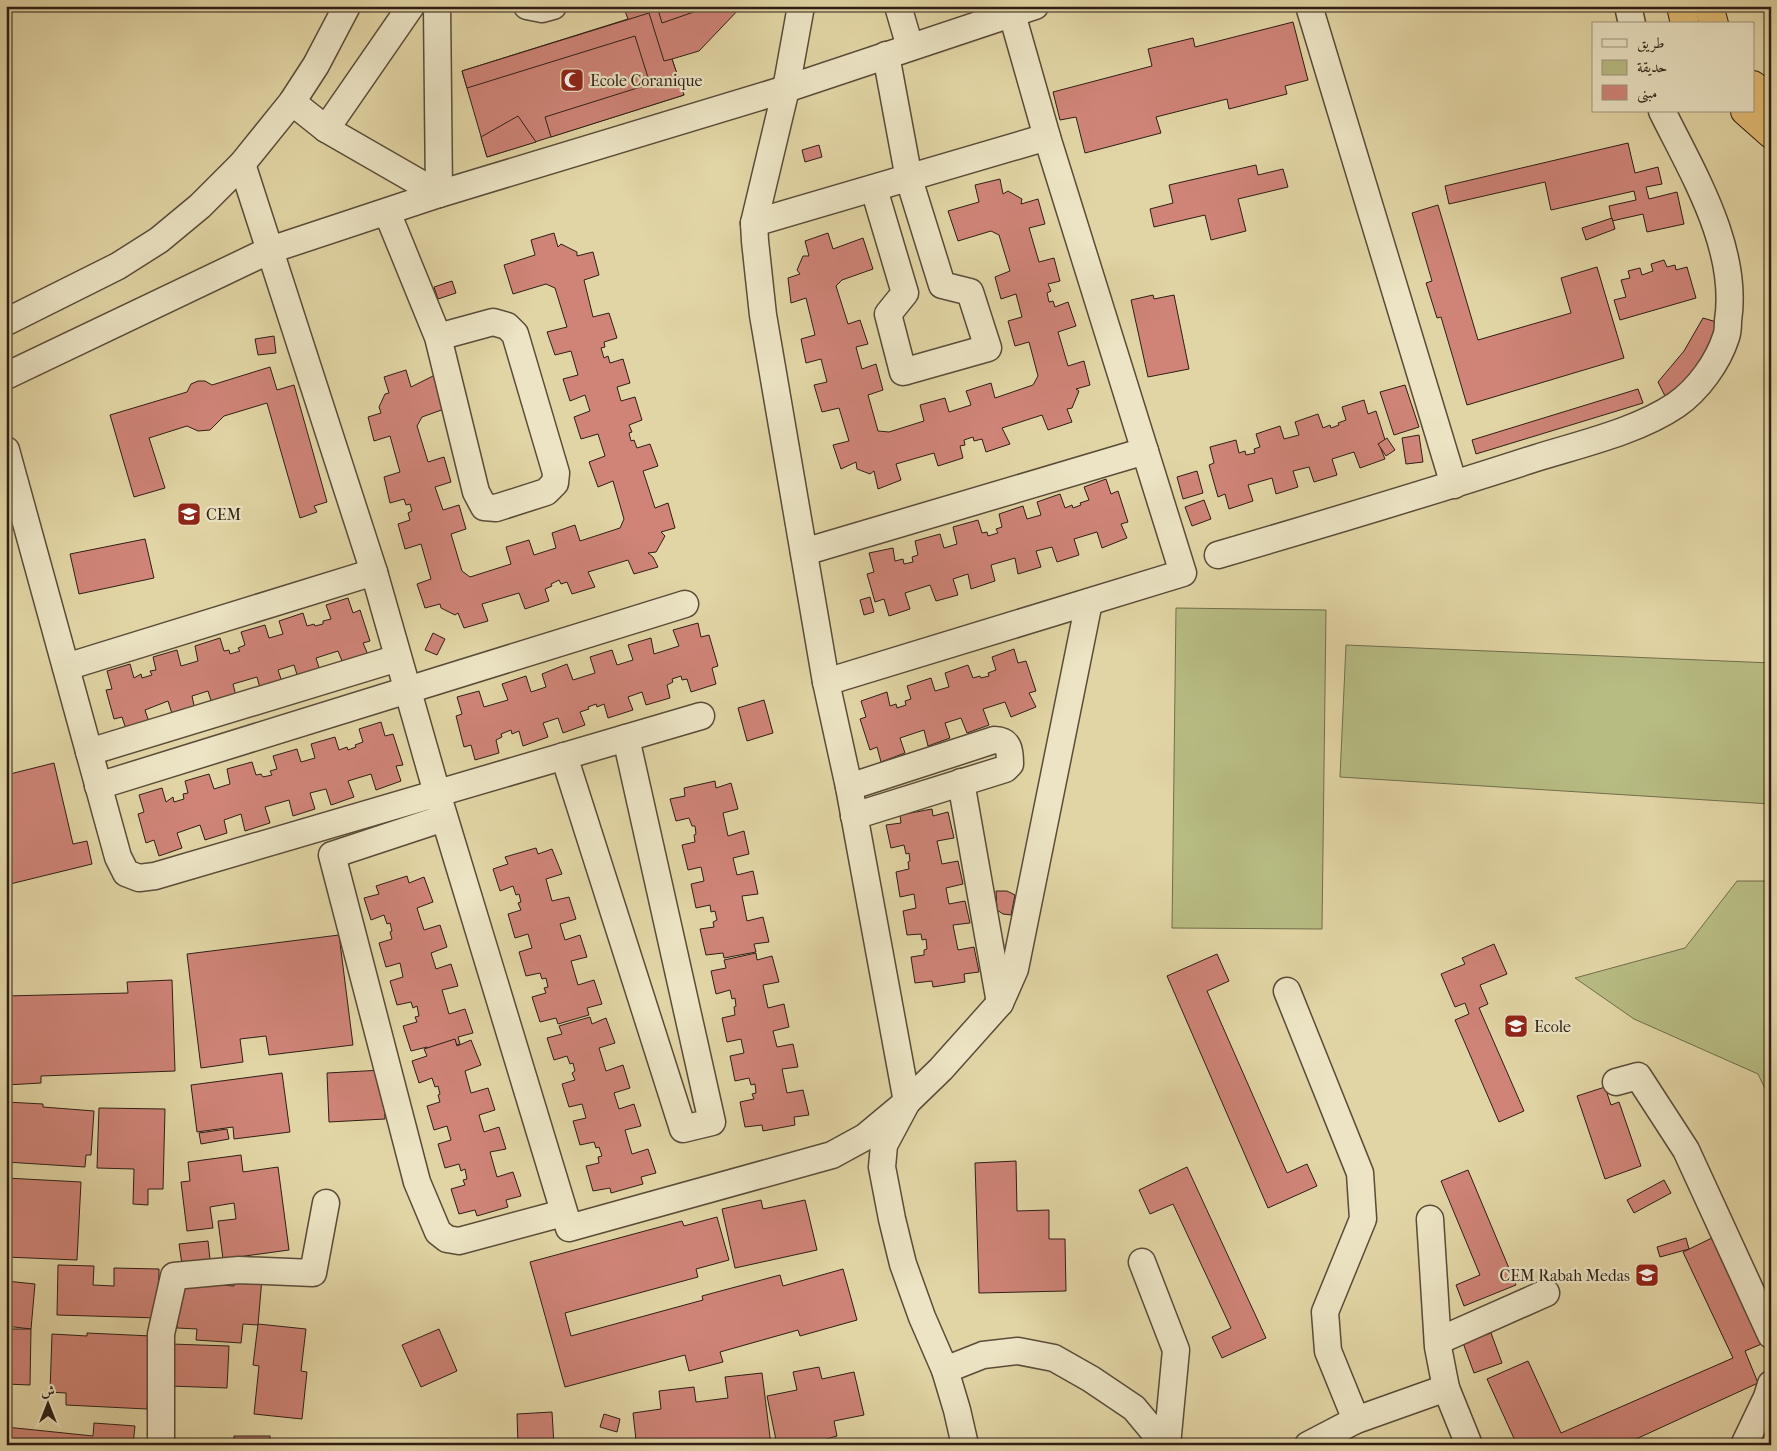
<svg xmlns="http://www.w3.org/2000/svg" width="1777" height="1451" font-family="'IM FELL French Canon',Amiri,serif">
  <rect width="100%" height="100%" fill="#e2d5a5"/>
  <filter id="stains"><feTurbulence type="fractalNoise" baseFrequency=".004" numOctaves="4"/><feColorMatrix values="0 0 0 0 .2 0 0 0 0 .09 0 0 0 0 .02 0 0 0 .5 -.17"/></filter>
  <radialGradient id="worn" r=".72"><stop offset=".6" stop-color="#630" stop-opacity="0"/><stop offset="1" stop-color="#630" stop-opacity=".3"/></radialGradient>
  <!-- green -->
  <g fill="#b7bc83" stroke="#726d4c">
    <polygon points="1176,608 1326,610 1322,929 1172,928"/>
    <polygon points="1346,645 1771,663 1771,804 1340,777"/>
    <polygon points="1737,881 1771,881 1771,1101 1758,1074 1634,1019 1575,978 1685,948"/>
  </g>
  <!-- building -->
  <g fill="#cf8477" stroke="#2d1e15">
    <polygon points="639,6 742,6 699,51 672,59 684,95 487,157 462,71 628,19 625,11"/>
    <polygon points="657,6 711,6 662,23"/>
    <polygon points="649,13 664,61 672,59 684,95 551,137 545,117 650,84 635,36 467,88 462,71"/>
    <polygon points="1293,22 1308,80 1285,86 1287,94 1229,109 1227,99 1156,117 1161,133 1085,153 1076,117 1060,120 1053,92 1152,66 1148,49 1193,38 1195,47"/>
    <polygon points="518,116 536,142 487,157 481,137"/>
    <polygon points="1628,143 1635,173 1658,167 1662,184 1646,187 1649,199 1677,192 1684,224 1647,232 1643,214 1612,221 1609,206 1636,200 1634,191 1551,210 1545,182 1449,204 1445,186"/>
    <polygon points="819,145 822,157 805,162 802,150"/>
    <polygon points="1256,165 1258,175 1283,169 1288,187 1238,199 1246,231 1211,240 1205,215 1154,227 1150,209 1173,203 1169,185"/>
    <polygon points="1000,179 1003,194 1008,191 1022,199 1021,204 1038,199 1045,224 1029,228 1039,262 1054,258 1060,281 1048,284 1051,291 1047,293 1049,302 1053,301 1055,307 1068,302 1076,326 1058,332 1068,366 1084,361 1090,385 1076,389 1079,391 1072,408 1067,409 1072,422 1048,430 1042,415 1002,428 1010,444 986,452 982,439 974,441 973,437 964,440 965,445 960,446 963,458 938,466 934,453 896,464 901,480 878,489 874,471 870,474 857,469 856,462 841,469 833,445 849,441 839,408 822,412 814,385 827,382 821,359 806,363 801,339 815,335 806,298 791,303 788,278 800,274 797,270 803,256 809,256 805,241 828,233 833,249 863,238 873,269 842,280 836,286 848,324 860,320 868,344 856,347 862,369 876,364 883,390 868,395 878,431 889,432 924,421 920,405 945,398 949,412 971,405 966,391 991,383 995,398 1033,385 1038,376 1029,342 1015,346 1008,321 1022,317 1016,294 1001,299 995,277 1010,271 999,235 991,231 958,241 948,211 979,202 975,185"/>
    <polygon points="1438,205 1478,340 1571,313 1561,278 1597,267 1624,358 1467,405 1441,317 1437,318 1426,283 1432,281 1412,213"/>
    <polygon points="1612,218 1615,229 1586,240 1582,228"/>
    <polygon points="554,233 558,247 561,244 577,252 577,256 593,252 599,275 584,280 593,317 609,313 617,338 604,342 605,347 601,348 604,358 608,356 610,363 623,359 630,383 617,387 621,401 635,397 642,420 629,425 632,432 629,433 631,441 634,440 637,448 650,444 658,466 643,471 655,508 668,503 675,528 661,532 665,536 656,552 648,553 653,557 658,567 634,574 628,560 588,572 595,587 572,594 567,582 561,584 559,580 551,584 552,586 545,589 549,601 525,609 519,593 482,604 488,621 464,628 458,613 455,615 441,608 440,604 425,608 417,584 431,579 421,544 405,549 398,524 410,520 408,513 412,511 410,504 406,505 404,499 390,503 384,477 400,472 390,436 374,441 368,417 381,413 379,407 385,394 389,393 384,377 406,370 411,387 435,375 447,408 422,417 417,426 428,462 444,457 451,482 435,487 443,510 459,505 466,529 451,534 462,571 470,577 511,564 506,547 529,540 534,555 556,548 552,533 575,525 580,541 620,528 624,519 613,481 598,487 589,462 605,456 598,434 581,439 574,417 590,411 585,395 570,401 563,379 578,375 571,351 555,355 547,332 567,327 555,288 546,284 513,294 504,265 535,255 531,240"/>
    <polygon points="1664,260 1667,267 1675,265 1676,270 1687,267 1696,298 1620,320 1614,300 1626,297 1621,280 1630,278 1628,271 1640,268 1642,275 1653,271 1651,264"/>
    <polygon points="452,281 456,293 438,299 434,287"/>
    <polygon points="1153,295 1154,299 1174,295 1189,369 1148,377 1131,300"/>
    <polygon points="1703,318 1720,323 1705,366 1666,398 1658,382 1684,351"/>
    <polygon points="274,336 276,353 258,355 255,339"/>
    <polygon points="270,367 277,390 294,385 327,502 314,506 317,512 300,518 267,403 224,416 210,430 198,431 187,426 149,438 165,488 134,497 110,415 187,392 191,384 198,381 205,381 212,385"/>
    <polygon points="1405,385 1419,427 1394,435 1380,392"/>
    <polygon points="1638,389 1643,403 1476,454 1472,440"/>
    <polygon points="1364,400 1368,414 1376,411 1386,443 1379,444 1385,459 1360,468 1354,452 1332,459 1337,475 1314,482 1309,467 1293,471 1298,487 1276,494 1272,478 1248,485 1253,501 1229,509 1225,494 1218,497 1209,465 1214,463 1210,447 1236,440 1239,453 1245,451 1246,455 1255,453 1254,449 1260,447 1256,434 1280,426 1284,439 1299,435 1295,422 1318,414 1323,428 1330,425 1331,428 1339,425 1338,423 1346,420 1342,407"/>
    <polygon points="1419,435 1423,462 1406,464 1402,438"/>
    <polygon points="1387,438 1395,450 1386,456 1378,444"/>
    <polygon points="1197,471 1203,493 1183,499 1177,477"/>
    <polygon points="1106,479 1111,494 1118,491 1128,522 1121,524 1127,538 1102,548 1097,532 1074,539 1079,555 1057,562 1052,547 1036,551 1041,567 1018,574 1015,558 991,565 995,581 971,589 968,574 953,579 958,595 936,601 930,585 905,593 910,609 889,616 884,599 875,602 867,574 874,572 869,553 893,548 895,561 903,559 904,564 913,562 912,557 918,555 915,541 940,534 944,548 957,544 953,527 978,520 982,533 987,532 988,536 998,533 996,529 1002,527 999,514 1023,506 1027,519 1041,515 1037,502 1060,494 1065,508 1072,505 1073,508 1081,505 1080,503 1089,500 1084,487"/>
    <polygon points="1204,500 1211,519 1192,526 1185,507"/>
    <polygon points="145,539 154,578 79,594 70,554"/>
    <polygon points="870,597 874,612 864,615 860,600"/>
    <polygon points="348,598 353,613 360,610 370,641 363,643 369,657 344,666 338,651 316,658 321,674 299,681 294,665 278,670 283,685 261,692 257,677 233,684 237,700 213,707 208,691 192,696 195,710 173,717 168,701 145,710 150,725 127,732 122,717 114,719 106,690 112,689 107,671 130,664 134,678 141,674 142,678 152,675 150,671 156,670 153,657 177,650 181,666 198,661 195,646 220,638 224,651 229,650 230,654 240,651 238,648 245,645 241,632 265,625 269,638 283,634 279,621 303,613 307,626 314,624 315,626 323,624 323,621 331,619 326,605"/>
    <polygon points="698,623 701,637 709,635 718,666 712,668 716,684 691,692 687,679 682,680 681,676 672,679 673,682 667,685 670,698 646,705 642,692 628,697 633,710 608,718 604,704 597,707 596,704 588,707 589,709 580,712 585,725 563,733 558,718 543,723 548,737 523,746 519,731 512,734 511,730 501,734 502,737 496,740 499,753 475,760 471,745 464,747 456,716 462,714 457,697 479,691 484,707 508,700 502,684 526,676 531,692 546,687 542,674 567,664 573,680 595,673 590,657 612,650 617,665 633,660 628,645 651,638 654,654 679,646 673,630"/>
    <polygon points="433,633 445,639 437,655 425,650"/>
    <polygon points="1014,649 1018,663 1026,661 1036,691 1029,693 1036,707 1011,717 1005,702 983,709 989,725 967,733 961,718 945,723 950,738 928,746 924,730 900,738 905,753 881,762 877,747 870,750 860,719 866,717 861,701 887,692 890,706 896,704 897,708 906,705 905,701 911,699 907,686 931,678 935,691 949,687 945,673 968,665 973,678 980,676 981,678 989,676 988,673 996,670 992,657"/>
    <polygon points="764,700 773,733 747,741 738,708"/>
    <polygon points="381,722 385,736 393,734 403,765 396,766 401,781 376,790 371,774 348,781 354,797 331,805 326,789 310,793 315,809 293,816 289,800 265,807 270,823 245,831 241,814 224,820 227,833 205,840 200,825 177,833 182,848 159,856 154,840 146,843 138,814 144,812 139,795 162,788 166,802 173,797 174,802 184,799 183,794 188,793 185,781 209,774 214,789 230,784 227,769 252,762 256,775 261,774 263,777 272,775 270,771 277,769 273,756 297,749 301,762 315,758 311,744 335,737 339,750 347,747 348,750 356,747 355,745 363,742 359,729"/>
    <polygon points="54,763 73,844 87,841 92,864 6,885 6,775"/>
    <polygon points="715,781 716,788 731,783 738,809 723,813 728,836 744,831 749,854 733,858 737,875 753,871 758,894 742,896 747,921 763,917 769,942 754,944 756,952 724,958 723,953 706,955 700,929 714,927 713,922 717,920 715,911 711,912 710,905 696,908 691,884 704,881 701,867 688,870 682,845 695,842 694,835 696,834 695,826 692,826 689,818 676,821 670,799 685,796 684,788"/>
    <polygon points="932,809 933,816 948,812 954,838 937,841 942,864 958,861 963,884 946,888 949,904 965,901 970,923 953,925 958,950 974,947 979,972 964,974 965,982 933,987 932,981 915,983 911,957 924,955 924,950 927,949 926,939 922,940 921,934 907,935 903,911 916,908 914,894 900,897 896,872 909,869 908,862 910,861 909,853 906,854 904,845 891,848 886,825 901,823 900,815"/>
    <polygon points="536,848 538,854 552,849 562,874 546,879 552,901 569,897 576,919 560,924 565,940 580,935 587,957 571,961 578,985 594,980 602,1004 587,1008 589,1015 558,1024 556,1018 540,1022 532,997 546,993 544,988 548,987 546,978 542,979 540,973 526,976 519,952 532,948 528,934 515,938 508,914 521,910 518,903 521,902 519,894 516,895 513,886 500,891 493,869 508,864 505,857"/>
    <polygon points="407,876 409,883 424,877 433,902 417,908 424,930 440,925 447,947 431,953 436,969 451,964 458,986 442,990 449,1014 465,1009 473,1033 458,1037 460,1044 429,1053 427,1047 411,1051 403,1026 417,1022 415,1017 419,1016 417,1006 413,1008 411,1002 397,1005 390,981 403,977 400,963 386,967 379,943 392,939 390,932 392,931 390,923 387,924 384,915 371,920 364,898 379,894 376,886"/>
    <polygon points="996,891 1007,891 1015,895 1011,915 1003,914 997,910"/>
    <polygon points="339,935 353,1045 269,1055 266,1036 240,1039 243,1062 201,1068 187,954"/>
    <polygon points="1494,944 1507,974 1480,985 1488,1004 1479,1008 1524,1111 1499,1122 1455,1020 1469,1014 1465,1003 1455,1007 1441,974 1465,964 1462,958"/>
    <polygon points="756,953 757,960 772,956 779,982 763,985 768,1008 784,1004 789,1027 773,1031 777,1047 793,1044 798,1067 782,1069 787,1093 803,1090 809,1115 794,1117 795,1125 763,1131 762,1125 745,1127 740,1102 754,1099 752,1094 756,1093 755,1084 751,1085 749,1078 735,1081 730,1056 744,1053 741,1039 727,1042 722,1018 735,1015 734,1007 736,1006 735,998 732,999 730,990 716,994 711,971 726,968 724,960"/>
    <polygon points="1217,954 1229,981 1207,991 1287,1173 1307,1164 1317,1186 1268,1208 1167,976"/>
    <polygon points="172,980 175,1071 41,1076 41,1083 6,1085 6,996 128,993 127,982"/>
    <polygon points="590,1017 592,1024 606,1018 615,1043 599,1048 606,1071 623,1065 630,1088 614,1093 619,1109 634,1104 641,1126 625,1130 632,1154 648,1149 656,1173 641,1177 643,1184 611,1193 610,1188 593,1191 586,1166 599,1163 598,1157 602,1156 599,1147 596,1148 594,1142 580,1145 573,1121 586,1118 582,1104 569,1107 562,1084 575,1080 572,1073 575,1071 573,1063 570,1064 567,1056 554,1060 547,1038 562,1034 559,1026"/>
    <polygon points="455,1039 457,1046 471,1040 481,1065 465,1071 471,1093 488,1088 495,1110 479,1115 484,1132 499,1127 506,1149 490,1152 497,1177 513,1172 521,1196 506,1200 508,1207 477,1216 475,1210 459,1214 451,1189 465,1185 463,1180 467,1179 465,1169 461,1171 459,1164 445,1168 438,1144 451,1140 447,1126 434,1130 427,1106 440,1102 438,1095 440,1094 438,1086 435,1087 432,1078 419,1083 412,1061 427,1056 424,1049"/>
    <polygon points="383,1070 385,1119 329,1122 327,1073"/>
    <polygon points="282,1073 290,1132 234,1139 233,1127 197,1132 191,1085"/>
    <polygon points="1605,1087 1611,1105 1619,1102 1641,1166 1605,1179 1577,1096"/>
    <polygon points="6,1102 43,1104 43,1107 94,1111 91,1155 86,1155 85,1167 6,1162"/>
    <polygon points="99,1108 165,1109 163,1189 148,1189 148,1205 133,1204 134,1169 97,1168"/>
    <polygon points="227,1129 229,1139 201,1144 199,1133"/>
    <polygon points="241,1155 243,1172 278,1167 289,1250 223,1259 218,1221 236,1219 234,1203 210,1207 213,1228 187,1231 181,1182 190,1181 188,1162"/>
    <polygon points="1016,1161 1017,1211 1049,1210 1049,1239 1065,1239 1066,1291 979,1293 975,1163"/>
    <polygon points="1187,1167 1266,1338 1222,1358 1212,1337 1231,1328 1173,1204 1150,1214 1139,1190"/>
    <polygon points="1468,1170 1516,1285 1464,1306 1456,1285 1480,1275 1441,1181"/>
    <polygon points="6,1178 81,1182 77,1260 6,1257"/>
    <polygon points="1664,1180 1671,1193 1634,1213 1627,1200"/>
    <polygon points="761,1200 763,1209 805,1200 817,1250 735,1268 722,1209"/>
    <polygon points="717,1217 729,1260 696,1269 698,1277 565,1313 571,1336 703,1300 702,1296 780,1275 783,1286 843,1269 857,1320 800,1336 798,1330 720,1352 723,1362 689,1371 685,1355 565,1387 530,1262 682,1221 684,1226"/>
    <polygon points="1716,1236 1764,1343 1745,1351 1758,1383 1623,1445 1544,1445 1543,1443 1538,1445 1517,1445 1487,1379 1528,1361 1561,1433 1733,1358 1683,1252"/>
    <polygon points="1686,1238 1689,1249 1660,1257 1657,1247"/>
    <polygon points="208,1241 211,1268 183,1271 179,1244"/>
    <polygon points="58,1265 94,1266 93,1285 114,1286 114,1268 159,1269 158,1318 57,1315"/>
    <polygon points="235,1277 262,1278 258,1325 243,1324 241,1343 196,1340 197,1329 177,1328 180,1282 234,1286"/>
    <polygon points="6,1281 35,1284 31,1329 6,1326"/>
    <polygon points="258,1324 306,1329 301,1371 307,1372 302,1419 254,1414 259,1366 253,1365"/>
    <polygon points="6,1329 31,1329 30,1385 6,1384"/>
    <polygon points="439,1329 457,1371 421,1387 402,1345"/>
    <polygon points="87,1333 151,1336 147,1409 66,1405 66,1393 50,1392 52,1334 87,1336"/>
    <polygon points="1491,1333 1502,1363 1474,1373 1463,1343"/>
    <polygon points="171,1344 229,1346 227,1388 169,1386"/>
    <polygon points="819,1367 822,1379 854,1372 864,1415 834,1421 837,1436 806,1445 777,1445 767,1396 797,1390 793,1372"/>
    <polygon points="762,1373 771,1445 600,1445 636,1440 633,1413 661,1409 659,1391 694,1387 696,1402 728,1398 725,1377"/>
    <polygon points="552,1412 554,1445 518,1445 517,1414"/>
    <polygon points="604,1414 620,1419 617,1432 600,1427"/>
    <polygon points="94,1423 135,1426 133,1445 6,1445 6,1427 93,1436"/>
    <rect x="234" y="1436" width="36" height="9"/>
  </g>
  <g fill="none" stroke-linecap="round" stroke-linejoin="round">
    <!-- minor casing -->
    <g stroke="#5a4c39" stroke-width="29">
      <g id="minor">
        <polyline points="527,6 542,9 553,6"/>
        <polyline points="801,6 786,89 754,223 755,241 763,315 826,682 849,787 907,1102 884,1145 882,1167 892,1219 903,1264 922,1317 945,1370 957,1410 965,1445"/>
        <polyline points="898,6 910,47"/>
        <polyline points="1309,6 1454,485"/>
        <polyline points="1628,6 1632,24"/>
        <polyline points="292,102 326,129 439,194 786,89 1035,6"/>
        <polyline points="326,129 411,6"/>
        <polyline points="242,164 374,572 437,793 569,1228 832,1155 865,1137 907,1102 941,1069 1000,1003 1015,969 1089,602"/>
        <polyline points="874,189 905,293 888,314 903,372 988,348 970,292 942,285 909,179 886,55"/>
        <polyline points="387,212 438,337 476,492 484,507 496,508 546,492 555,483 556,473 515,334 507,326 493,322 438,337"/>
        <polyline points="754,223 1047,137"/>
        <polyline points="6,322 118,266 159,240 200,206 242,164 292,102 316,65 347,6"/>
        <polyline points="6,376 270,250 439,194 437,6"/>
        <polyline points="6,450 118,857 126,873 139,878 155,876 701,716"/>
        <polyline points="804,552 1145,451"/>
        <path d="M1218,555c106,-31 213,-63 318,-97 45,-14 102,-27 140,-53 22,-15 42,-43 50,-68 2,-5 2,-11 2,-16 11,-73 -35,-147 -66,-210"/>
        <polyline points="66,667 374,572"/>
        <polyline points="826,682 1183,573 1047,137 1012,14"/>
        <polyline points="89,752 398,658"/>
        <polyline points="564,756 683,1129 712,1122 626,738"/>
        <polyline points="961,782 1000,1003"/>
        <polyline points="98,786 685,604"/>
        <path d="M849,787l145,-47c15,0 16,10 16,24l-5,5 -151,47"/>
        <polyline points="444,818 332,855 417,1182 438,1232 447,1239 459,1241 563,1213"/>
        <polyline points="1287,991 1360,1173 1363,1219 1325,1312 1328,1351 1356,1420 1308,1445"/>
        <polyline points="1616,1082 1638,1076 1686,1150 1771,1335"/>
        <polyline points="1430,1219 1438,1347 1446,1388"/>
        <polyline points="1142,1262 1176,1350 1167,1445"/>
        <polyline points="1438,1341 1546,1293"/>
        <polyline points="945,1370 983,1355 1018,1351 1054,1358 1091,1379 1134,1408 1165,1445"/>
        <polyline points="1356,1420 1446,1388 1469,1445"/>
        <polyline points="161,1445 161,1334 174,1276 239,1270 313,1273 326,1203"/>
        <polyline points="1744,1445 1767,1397 1771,1384"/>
      </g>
    </g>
    <!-- highway casing -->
    <g stroke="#2d1e15" stroke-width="30">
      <g id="highway">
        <polyline points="1681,6 1685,24"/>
        <polyline points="1709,6 1714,24"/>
        <polyline points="1753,85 1771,99"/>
        <polyline points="1745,111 1771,134"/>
      </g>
    </g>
    <!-- minor -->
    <use href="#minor" stroke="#ece4c4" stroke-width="26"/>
    <!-- highway -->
    <use href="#highway" stroke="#e1ba72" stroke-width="28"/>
  </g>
  <!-- icons -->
  <defs>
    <g id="mosque-square" transform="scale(1.25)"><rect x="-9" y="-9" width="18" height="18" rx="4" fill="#8f2418" stroke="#ece4c4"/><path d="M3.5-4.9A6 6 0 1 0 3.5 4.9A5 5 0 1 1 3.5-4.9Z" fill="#fff"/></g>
    <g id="school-square" transform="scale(1.25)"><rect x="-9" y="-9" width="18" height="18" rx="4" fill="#8f2418" stroke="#ece4c4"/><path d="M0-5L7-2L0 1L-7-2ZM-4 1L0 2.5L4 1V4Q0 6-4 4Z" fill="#fff"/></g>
  </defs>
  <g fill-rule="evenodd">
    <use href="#mosque-square" x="572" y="80"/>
    <use href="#school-square" x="189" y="514"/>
    <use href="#school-square" x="1516" y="1026"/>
    <use href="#school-square" x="1647" y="1275"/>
  </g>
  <g text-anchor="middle" stroke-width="4.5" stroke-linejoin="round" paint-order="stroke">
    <!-- poi labels -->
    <g font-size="16" fill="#2d1e15" stroke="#ece4c4" text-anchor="start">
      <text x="590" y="86">Ecole Coranique</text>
      <text x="206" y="520">CEM</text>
      <text x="1534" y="1032">Ecole</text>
      <text x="1630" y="1281" text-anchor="end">CEM Rabah Medas</text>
    </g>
  </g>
  <!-- margin -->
  <rect width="1777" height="1451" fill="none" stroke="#e2d5a5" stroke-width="25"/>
  <rect x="8" y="8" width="1762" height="1436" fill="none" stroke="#2d1e15" stroke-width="2.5"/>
  <rect x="12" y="12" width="1752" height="1426" fill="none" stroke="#2d1e15"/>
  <!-- legend -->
  <rect x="1592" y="22" width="162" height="90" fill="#ece4c4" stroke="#a0957e"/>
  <rect x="1602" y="39" width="25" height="8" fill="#ece4c4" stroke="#a0957e"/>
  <text x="1637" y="48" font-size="15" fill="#2d1e15">طريق</text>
  <rect x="1602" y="60" width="25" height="15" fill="#b7bc83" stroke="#a0957e"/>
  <text x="1637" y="72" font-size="15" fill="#2d1e15">حديقة</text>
  <rect x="1602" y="85" width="25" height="15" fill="#cf8477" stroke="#a0957e"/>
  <text x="1637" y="98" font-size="15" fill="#2d1e15">مبنى</text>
  <!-- north arrow -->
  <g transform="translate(48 1404)" stroke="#ece4c4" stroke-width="4" paint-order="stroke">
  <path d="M0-4L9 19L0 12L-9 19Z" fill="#2d1e15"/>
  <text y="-8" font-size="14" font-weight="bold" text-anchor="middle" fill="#2d1e15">ش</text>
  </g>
  <rect width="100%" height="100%" filter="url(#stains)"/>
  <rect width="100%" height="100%" fill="url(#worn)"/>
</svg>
